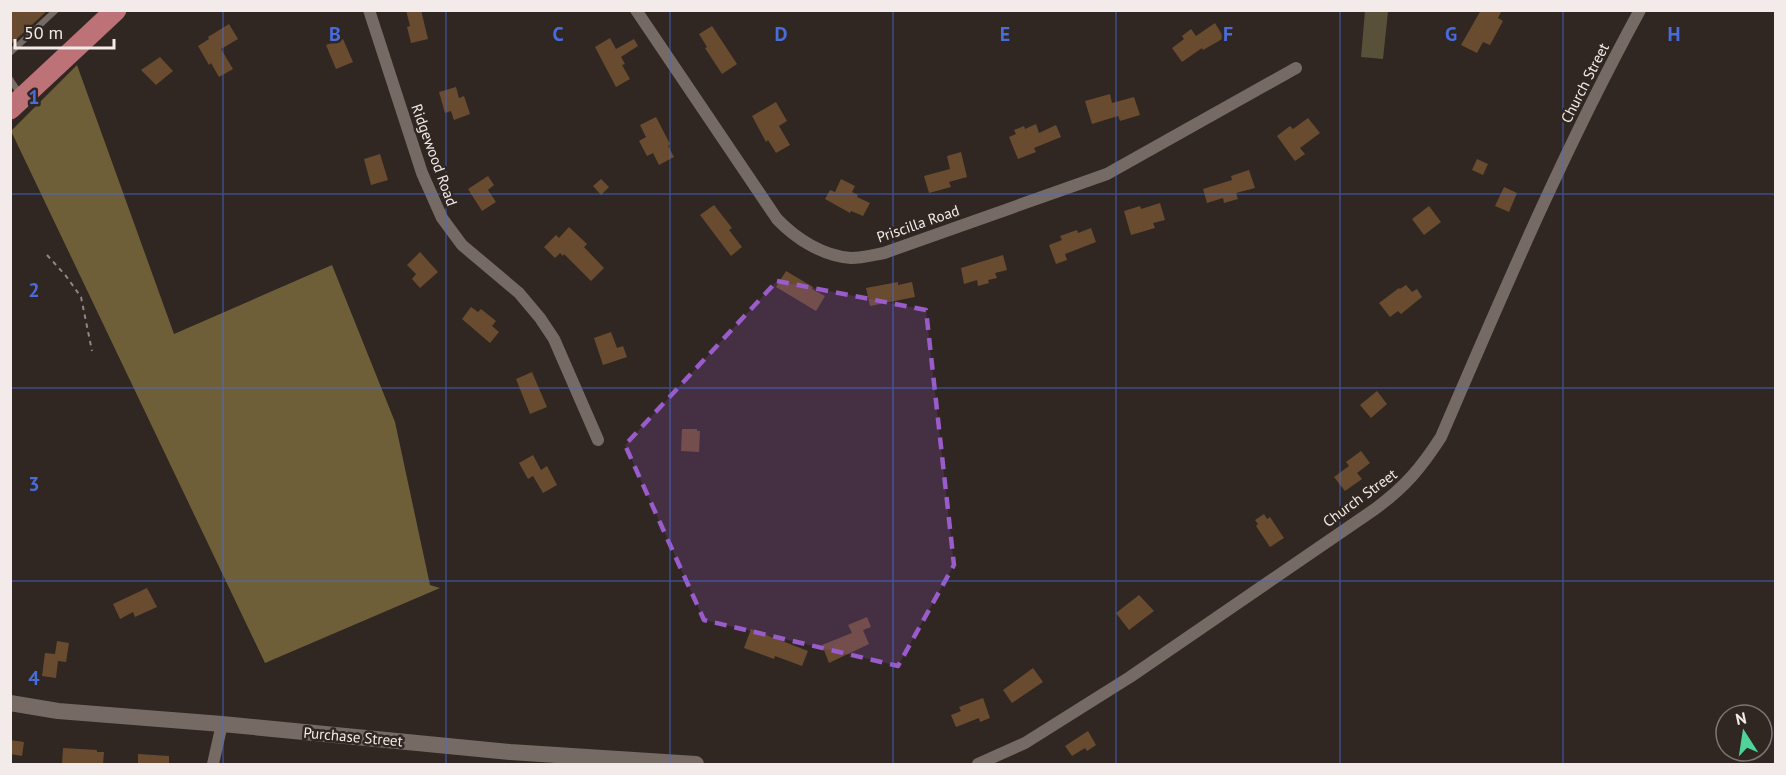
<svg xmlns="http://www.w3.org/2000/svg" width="1786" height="775" font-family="'PT Sans',sans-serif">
  <rect width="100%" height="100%" fill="#302622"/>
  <!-- green -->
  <polygon fill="#59503a" points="1365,11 1388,12 1383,59 1361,57"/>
  <!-- forest -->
  <polygon fill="#6e5f39" points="77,65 174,334 332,265 395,422 430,585 440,588 265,663 11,131"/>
  <!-- building -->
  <g fill="#694c2f">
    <polygon points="10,10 48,10 10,45"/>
    <polygon points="406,10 421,10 428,39 411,43 407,27 410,26"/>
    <polygon points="1481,10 1502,10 1498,18 1503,21 1490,45 1483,42 1477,53 1461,45"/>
    <polygon points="1215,23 1224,38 1203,50 1202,48 1182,62 1172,48 1184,39 1182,36 1191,29 1196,36"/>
    <polygon points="229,24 238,39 221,49 233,69 219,77 211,63 209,65 198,46 209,39 208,37"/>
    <polygon points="712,26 737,64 722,74 705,48 707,47 699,34"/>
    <polygon points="610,38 616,49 634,39 638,46 621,57 625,64 622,65 630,79 616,87 595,47"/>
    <polygon points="343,39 353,62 336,69 326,45"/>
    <polygon points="160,57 173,71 156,85 141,70"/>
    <polygon points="456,87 459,98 464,96 470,114 454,120 451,111 445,113 439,92"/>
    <polygon points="1110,94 1112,103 1134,97 1140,115 1120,121 1118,116 1092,124 1085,101"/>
    <polygon points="776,102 787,121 779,126 790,145 776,153 768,140 766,142 752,116"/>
    <polygon points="656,117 670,144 668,146 674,157 659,165 653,153 647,156 639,141 646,137 640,125"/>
    <polygon points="1308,118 1320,133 1300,148 1305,154 1295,161 1277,136 1290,126 1293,129"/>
    <polygon points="1036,124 1039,133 1056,125 1061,137 1034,148 1036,152 1018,159 1009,137 1016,134 1014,130 1024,126 1025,129"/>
    <polygon points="961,152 967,177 949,182 951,187 929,193 924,176 950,169 947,156"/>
    <polygon points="380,154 388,180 371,185 364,159"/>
    <polygon points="1477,159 1488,164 1483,175 1472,170"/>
    <polygon points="1249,170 1255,188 1236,193 1238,199 1224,203 1223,198 1207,203 1203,189 1232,180 1231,176"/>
    <polygon points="488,176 494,185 488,190 496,202 482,211 468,189"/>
    <polygon points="601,179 609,187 601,195 593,186"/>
    <polygon points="841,179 855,186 852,192 858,195 857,197 870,203 863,216 851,211 850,213 825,199 830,190 835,192"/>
    <polygon points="1504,187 1517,193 1509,212 1495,206"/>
    <polygon points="1160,203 1165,220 1153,223 1155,228 1131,235 1124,211 1140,206 1141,209"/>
    <polygon points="714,205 732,228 729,230 742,247 731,256 700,215"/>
    <polygon points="1429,206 1441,222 1424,235 1412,219"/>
    <polygon points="569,227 587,244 584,247 604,268 591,281 564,254 563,256 560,253 555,258 544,247 556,235 559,238"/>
    <polygon points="1091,228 1096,242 1065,254 1067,260 1056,264 1049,245 1062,240 1060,236 1077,230 1078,233"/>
    <polygon points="420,252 438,272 420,288 412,279 416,274 407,265"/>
    <polygon points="1003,255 1007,270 995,273 997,278 988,280 989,283 978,286 977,280 964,284 961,268"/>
    <polygon points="786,271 813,287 812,289 825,296 816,311 776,287"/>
    <polygon points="898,282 898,285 912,282 915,297 870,306 866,288"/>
    <polygon points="1406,285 1412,292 1417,289 1422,297 1401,314 1398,311 1390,317 1379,303 1399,288 1400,289"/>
    <polygon points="471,307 478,312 481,309 496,321 492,326 499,332 490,343 462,319"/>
    <polygon points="611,332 617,348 623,346 627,357 603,365 594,338"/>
    <polygon points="532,372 547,407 530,414 516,379"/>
    <polygon points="1377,391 1387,404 1371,418 1360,405"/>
    <polygon points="682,429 697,429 697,431 700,431 699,452 681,451"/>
    <polygon points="1361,451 1370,463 1357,473 1362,479 1345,491 1334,477 1349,466 1346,462"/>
    <polygon points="533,455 541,470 547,466 557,485 543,493 533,476 528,479 519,463"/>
    <polygon points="1264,514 1267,519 1270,517 1284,538 1270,547 1256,526 1258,524 1255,520"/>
    <polygon points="147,588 157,607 135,617 133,612 120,619 113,604"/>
    <polygon points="1139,595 1154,611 1129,630 1116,613"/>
    <polygon points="867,617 871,627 863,630 869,644 829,663 822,645 852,633 848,625"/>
    <polygon points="751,629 808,651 802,666 775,656 774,659 744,648"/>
    <polygon points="57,641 69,643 66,662 58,661 56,678 42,676 45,653 55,654"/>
    <polygon points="1033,668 1043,682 1012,703 1003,690"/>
    <polygon points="983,698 990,718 980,722 979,718 956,727 951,715 961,711 959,707"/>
    <polygon points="1088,731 1096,745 1087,751 1085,748 1072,756 1065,746"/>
    <polygon points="10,740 24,742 22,756 10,754"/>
    <polygon points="63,748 97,750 97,752 104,752 103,765 62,765"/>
    <polygon points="138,754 169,756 169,765 138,765"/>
  </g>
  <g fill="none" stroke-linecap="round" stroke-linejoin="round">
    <!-- path -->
    <polyline stroke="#918885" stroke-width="2" stroke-dasharray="4.5 4.5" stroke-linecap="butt" points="47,255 66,276 81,297 92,351"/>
    <!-- lane -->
    <g stroke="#766a65" stroke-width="6">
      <polyline points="10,53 56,10"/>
      <polyline points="10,79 20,94"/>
    </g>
    <!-- street -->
    <g stroke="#766a65" stroke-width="12">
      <polyline points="369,10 422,173 442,218 462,245 519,293 540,318 554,339 598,440"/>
      <path d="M636,10l141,209c19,20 46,37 74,39 11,0 22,-3 33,-5l223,-79 189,-106"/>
      <polyline points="213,764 222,724"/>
      <path d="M978,764l47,-21 105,-66 245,-168c30,-22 46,-41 66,-72 62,-144 123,-288 199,-427"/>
    </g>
    <!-- secondary -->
    <polyline stroke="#766a65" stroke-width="16" points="10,703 58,711 222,724 510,752 696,764"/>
    <!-- highway -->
    <polyline stroke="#bc7276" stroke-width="21" points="10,109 116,10"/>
  </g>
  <!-- marked area -->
  <path fill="#995cca" fill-opacity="0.2" stroke="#995cca" stroke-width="4.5" stroke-dasharray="12 8" stroke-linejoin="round" d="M777,281l149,29 28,255 -56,101 -194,-46 -79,-175z"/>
  <!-- grid -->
  <path fill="none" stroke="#486ddb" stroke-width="1.5" stroke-opacity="0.55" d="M223,10v754M446,10v754M670,10v754M893,10v754M1116,10v754M1340,10v754M1563,10v754M10,194h1766M10,388h1766M10,581h1766"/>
  <g text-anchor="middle" stroke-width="5" stroke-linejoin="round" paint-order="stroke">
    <!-- street labels -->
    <g font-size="15" fill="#f3ebe9" stroke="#302622">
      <text transform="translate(1585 83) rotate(-63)" y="5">Church Street</text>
      <text transform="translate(434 155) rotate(70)" y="5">Ridgewood Road</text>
      <text transform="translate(918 224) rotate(-19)" y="5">Priscilla Road</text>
      <text transform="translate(1360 498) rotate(-36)" y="5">Church Street</text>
      <text transform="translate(353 737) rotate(5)" y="5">Purchase Street</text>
    </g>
  </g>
  <g font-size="20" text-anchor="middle" font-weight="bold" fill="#486ddb" stroke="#302622" stroke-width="5" stroke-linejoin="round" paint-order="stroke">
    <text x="335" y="41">B</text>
    <text x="558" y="41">C</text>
    <text x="781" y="41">D</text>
    <text x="1005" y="41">E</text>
    <text x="1228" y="41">F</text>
    <text x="1451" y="41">G</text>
    <text x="1674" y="41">H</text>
    <text x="34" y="104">1</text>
    <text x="34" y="297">2</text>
    <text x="34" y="491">3</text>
    <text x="34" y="685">4</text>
  </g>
  <!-- border -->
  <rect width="1786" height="775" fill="none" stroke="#f3ebe9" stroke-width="24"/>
  <!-- north arrow -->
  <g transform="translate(1744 733) rotate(348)"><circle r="28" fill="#302622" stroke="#7e7572" stroke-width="1.5"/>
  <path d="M0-4.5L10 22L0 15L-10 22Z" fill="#4ed399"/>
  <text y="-9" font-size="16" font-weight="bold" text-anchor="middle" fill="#f3ebe9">N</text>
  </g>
  <!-- scale -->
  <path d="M15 39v9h99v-9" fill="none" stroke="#f3ebe9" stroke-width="3"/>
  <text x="24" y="39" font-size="18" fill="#f3ebe9" stroke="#302622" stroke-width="4.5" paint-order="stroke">50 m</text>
</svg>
